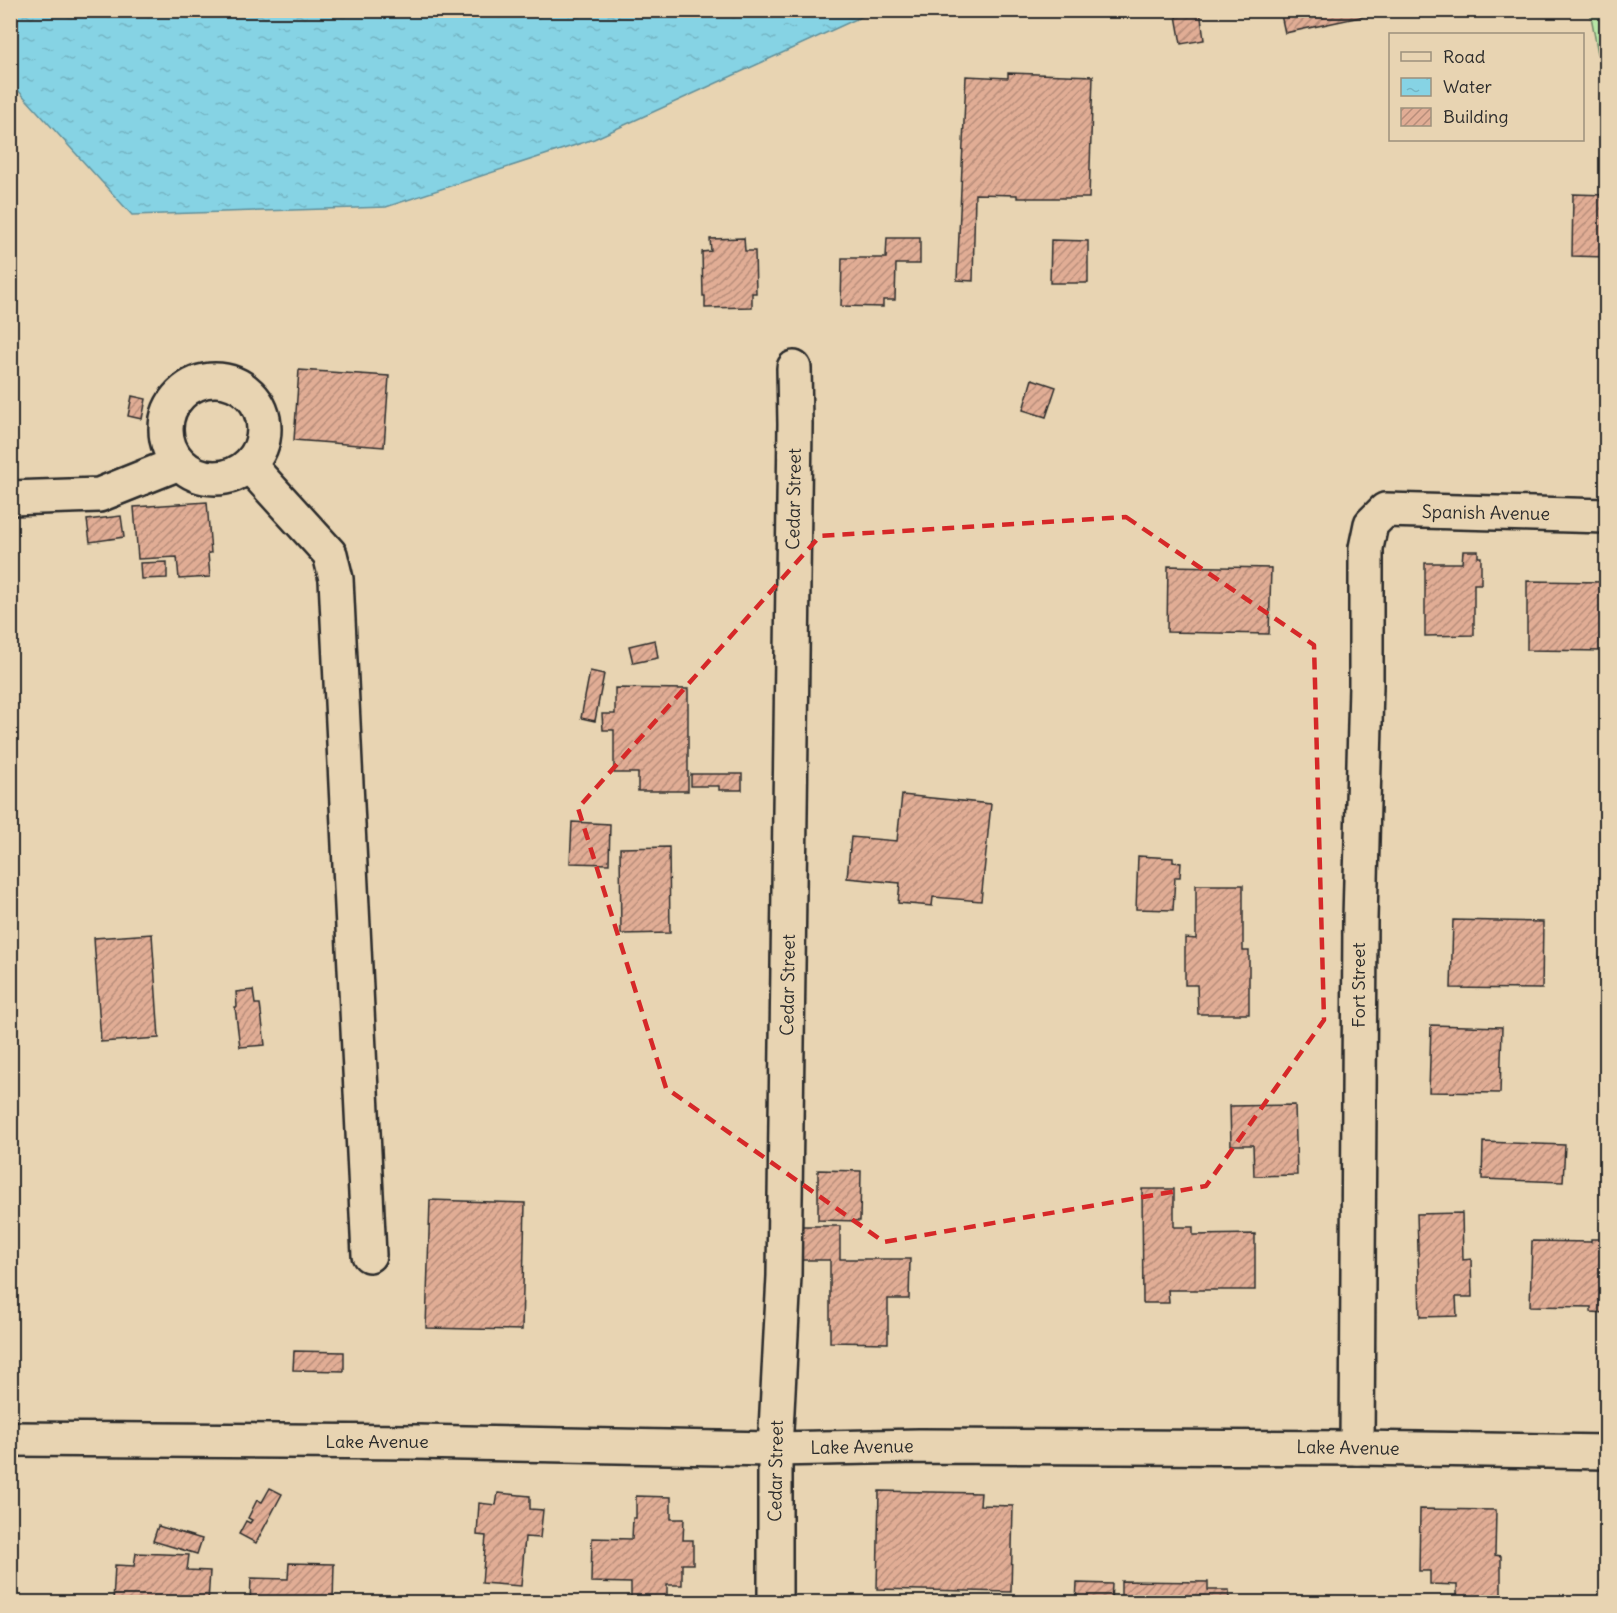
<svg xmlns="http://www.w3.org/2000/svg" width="1617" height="1613" font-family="Delius,sans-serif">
  <defs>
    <pattern id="cemetery-stones" width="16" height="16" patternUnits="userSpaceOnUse" patternTransform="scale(1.5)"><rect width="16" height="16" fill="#b7e7a6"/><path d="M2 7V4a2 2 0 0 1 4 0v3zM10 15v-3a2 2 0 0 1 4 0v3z" fill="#9ec68f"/></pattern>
    <pattern id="water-ripples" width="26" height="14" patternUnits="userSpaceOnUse" patternTransform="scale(1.5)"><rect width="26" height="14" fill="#86d3e4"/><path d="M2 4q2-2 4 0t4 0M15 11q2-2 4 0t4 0" fill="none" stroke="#74b5c4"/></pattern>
    <pattern id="building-hatch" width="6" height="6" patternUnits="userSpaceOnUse" patternTransform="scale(1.5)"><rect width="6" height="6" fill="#e1ad95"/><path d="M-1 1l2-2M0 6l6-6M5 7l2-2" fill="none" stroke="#b78d7a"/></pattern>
  </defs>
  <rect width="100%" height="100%" fill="#e8d4b2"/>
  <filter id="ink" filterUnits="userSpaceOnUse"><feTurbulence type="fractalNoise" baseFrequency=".0167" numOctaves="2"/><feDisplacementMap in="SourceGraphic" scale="12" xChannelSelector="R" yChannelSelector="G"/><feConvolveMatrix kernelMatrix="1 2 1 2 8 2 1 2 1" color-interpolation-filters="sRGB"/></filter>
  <g filter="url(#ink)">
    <!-- cemetery -->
    <polygon fill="url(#cemetery-stones)" stroke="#718968" stroke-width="1.5" points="1590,11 1606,11 1606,96"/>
    <!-- water -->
    <polygon fill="url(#water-ripples)" stroke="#62909a" stroke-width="1.5" points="11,10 874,10 874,11 594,139 386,207 132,215 16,88 11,89"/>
    <!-- building -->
    <g fill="url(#building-hatch)" stroke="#2b2b2b" stroke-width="1.5">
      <polygon points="1175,10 1200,10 1204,40 1181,44"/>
      <polygon points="1280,10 1384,10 1384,12 1285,33"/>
      <polygon points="1008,73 1093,76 1089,198 1017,198 1017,195 975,194 973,281 957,280 966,76 1008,78"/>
      <polygon points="1573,194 1606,195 1606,257 1572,256"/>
      <polygon points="744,238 745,251 755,251 756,293 752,293 752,307 705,308 705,296 703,296 702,252 711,251 710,239"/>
      <polygon points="887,238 920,238 920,264 896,264 895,300 883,300 883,307 841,306 842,258 886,258"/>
      <polygon points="1051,240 1088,241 1088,283 1050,283"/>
      <polygon points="299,370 389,376 384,447 294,440"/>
      <polygon points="1032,379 1056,387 1046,417 1023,410"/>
      <polygon points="132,396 146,399 142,419 128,416"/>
      <polygon points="207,502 211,553 208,553 210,577 179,579 177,557 138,559 134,507"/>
      <polygon points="121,516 124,537 90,542 87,520"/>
      <polygon points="1463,551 1478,551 1478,557 1481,557 1481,584 1474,584 1474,635 1425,636 1425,563 1462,563"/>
      <polygon points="167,562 167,578 141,579 140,563"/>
      <polygon points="1168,566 1271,568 1269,634 1167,632"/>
      <polygon points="1527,581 1606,582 1606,651 1527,650"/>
      <polygon points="655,640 658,658 633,663 629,646"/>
      <polygon points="590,671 604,674 595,721 581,718"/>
      <polygon points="615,688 688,689 688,791 638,791 638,773 614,773 614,730 603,730 602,714 615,714"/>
      <polygon points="691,774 742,774 742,790 719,790 719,786 691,786"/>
      <polygon points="902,795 991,804 981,901 933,897 932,906 898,903 900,883 847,878 851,837 897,841"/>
      <polygon points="572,822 610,824 609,864 570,863"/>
      <polygon points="669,847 670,933 621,934 620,848"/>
      <polygon points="1138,856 1173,858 1173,862 1181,863 1180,877 1175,877 1173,910 1136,909"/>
      <polygon points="1196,885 1243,885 1243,951 1249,951 1249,1014 1198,1014 1197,985 1185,985 1185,938 1196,939"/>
      <polygon points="1453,920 1543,922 1542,989 1451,988"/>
      <polygon points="152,934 159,1038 101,1042 94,938"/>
      <polygon points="253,990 255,1004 260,1004 265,1045 240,1047 235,1007 237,1007 236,992"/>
      <polygon points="1431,1025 1502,1027 1500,1093 1429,1092"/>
      <polygon points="1295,1105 1297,1175 1254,1176 1253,1145 1231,1145 1230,1106"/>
      <polygon points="1483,1142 1565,1145 1563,1182 1482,1179"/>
      <polygon points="818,1170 861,1171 860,1221 818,1220"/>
      <polygon points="1142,1189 1174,1189 1174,1227 1193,1227 1193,1235 1255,1234 1255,1290 1168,1290 1169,1303 1143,1303"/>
      <polygon points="430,1200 525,1203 522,1330 426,1328"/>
      <polygon points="1462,1213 1463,1260 1471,1259 1472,1297 1456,1297 1457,1316 1420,1317 1417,1214"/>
      <polygon points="801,1226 840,1226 840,1259 910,1259 909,1299 888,1299 888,1343 830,1342 830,1260 801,1260"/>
      <polygon points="1591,1239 1606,1239 1606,1313 1591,1312 1591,1307 1530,1306 1532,1241 1591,1242"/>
      <polygon points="294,1351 344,1352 344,1371 293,1370"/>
      <polygon points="270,1488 282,1494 256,1543 239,1534 246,1521 250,1523 252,1520 248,1518 257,1500 262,1502"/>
      <polygon points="879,1491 981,1493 980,1505 1013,1506 1011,1592 877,1589"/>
      <polygon points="498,1493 530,1496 530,1509 543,1510 540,1538 525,1537 521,1586 482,1583 486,1536 477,1535 479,1503 496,1505"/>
      <polygon points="636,1496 671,1497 671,1519 684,1519 683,1540 693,1540 693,1564 682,1564 682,1585 667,1585 667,1599 631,1598 631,1583 591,1582 592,1538 632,1539 633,1518 636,1518"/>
      <polygon points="1420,1509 1496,1510 1495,1555 1501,1556 1501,1599 1457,1598 1457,1585 1430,1584 1430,1571 1419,1571"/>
      <polygon points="158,1526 202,1539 197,1554 153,1541"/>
      <polygon points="136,1553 189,1555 187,1570 210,1571 208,1602 113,1602 115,1565 134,1566"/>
      <polygon points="289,1563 334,1564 333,1602 250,1602 251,1578 288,1579"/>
      <polygon points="1121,1581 1208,1582 1208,1590 1229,1590 1229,1602 1121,1602"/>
      <polygon points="1077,1583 1112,1584 1111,1602 1076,1602"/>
    </g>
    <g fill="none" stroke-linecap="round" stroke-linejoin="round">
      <!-- minor casing -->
      <g stroke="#2b2b2b" stroke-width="38">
        <g id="minor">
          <circle cx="215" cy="429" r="49"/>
          <polyline points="249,465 330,554 336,579 369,1255"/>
          <polyline points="10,498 99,495 179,463"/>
          <polyline points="10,1439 416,1442 775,1449 919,1446 1357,1448 1606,1452"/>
          <polyline points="1357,1448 1360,919 1366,685 1366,548 1371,524 1385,510 1606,516"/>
          <polyline points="775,1602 775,1449 784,1276 795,424 794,368"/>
        </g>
      </g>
      <!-- minor -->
      <use href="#minor" stroke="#e8d4b2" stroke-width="33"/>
    </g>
  </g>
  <!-- marked area -->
  <path fill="none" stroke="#d62828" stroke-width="4.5" stroke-dasharray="12 8" stroke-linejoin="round" d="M1126,517l188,128 10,375 -118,166 -322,56 -218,-154 -88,-280 242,-272z"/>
  <g text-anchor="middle" stroke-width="4.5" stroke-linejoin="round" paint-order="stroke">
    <!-- street labels -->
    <g font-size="18" fill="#2b2b2b" stroke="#e8d4b2">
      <text transform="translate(794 499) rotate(-89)" y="6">Cedar Street</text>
      <text transform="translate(1486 513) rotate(1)" y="6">Spanish Avenue</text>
      <text transform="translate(788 985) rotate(-89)" y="6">Cedar Street</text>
      <text transform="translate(1359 985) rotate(-90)" y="6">Fort Street</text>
      <text x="377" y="1448">Lake Avenue</text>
      <text transform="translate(862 1447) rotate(-1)" y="6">Lake Avenue</text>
      <text transform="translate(1348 1448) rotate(1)" y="6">Lake Avenue</text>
      <text transform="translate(776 1471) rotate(-89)" y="6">Cedar Street</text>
    </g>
  </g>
  <!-- margin -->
  <rect width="1617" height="1613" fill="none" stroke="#e8d4b2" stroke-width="36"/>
  <rect x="18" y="18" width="1581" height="1577" fill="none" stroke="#2b2b2b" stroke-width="2" filter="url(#ink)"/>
  <!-- legend -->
  <rect x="1389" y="33" width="195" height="108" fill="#e8d4b2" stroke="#9c907c" stroke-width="1.5"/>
  <rect x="1401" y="52" width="30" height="9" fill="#e8d4b2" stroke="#9c907c" stroke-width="1.5"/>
  <text x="1443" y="63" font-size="18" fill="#2b2b2b">Road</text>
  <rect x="1401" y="78" width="30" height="18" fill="url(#water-ripples)" stroke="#9c907c" stroke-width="1.5"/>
  <text x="1443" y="93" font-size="18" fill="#2b2b2b">Water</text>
  <rect x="1401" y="108" width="30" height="18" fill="url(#building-hatch)" stroke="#9c907c" stroke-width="1.5"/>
  <text x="1443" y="123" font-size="18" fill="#2b2b2b">Building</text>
</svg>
